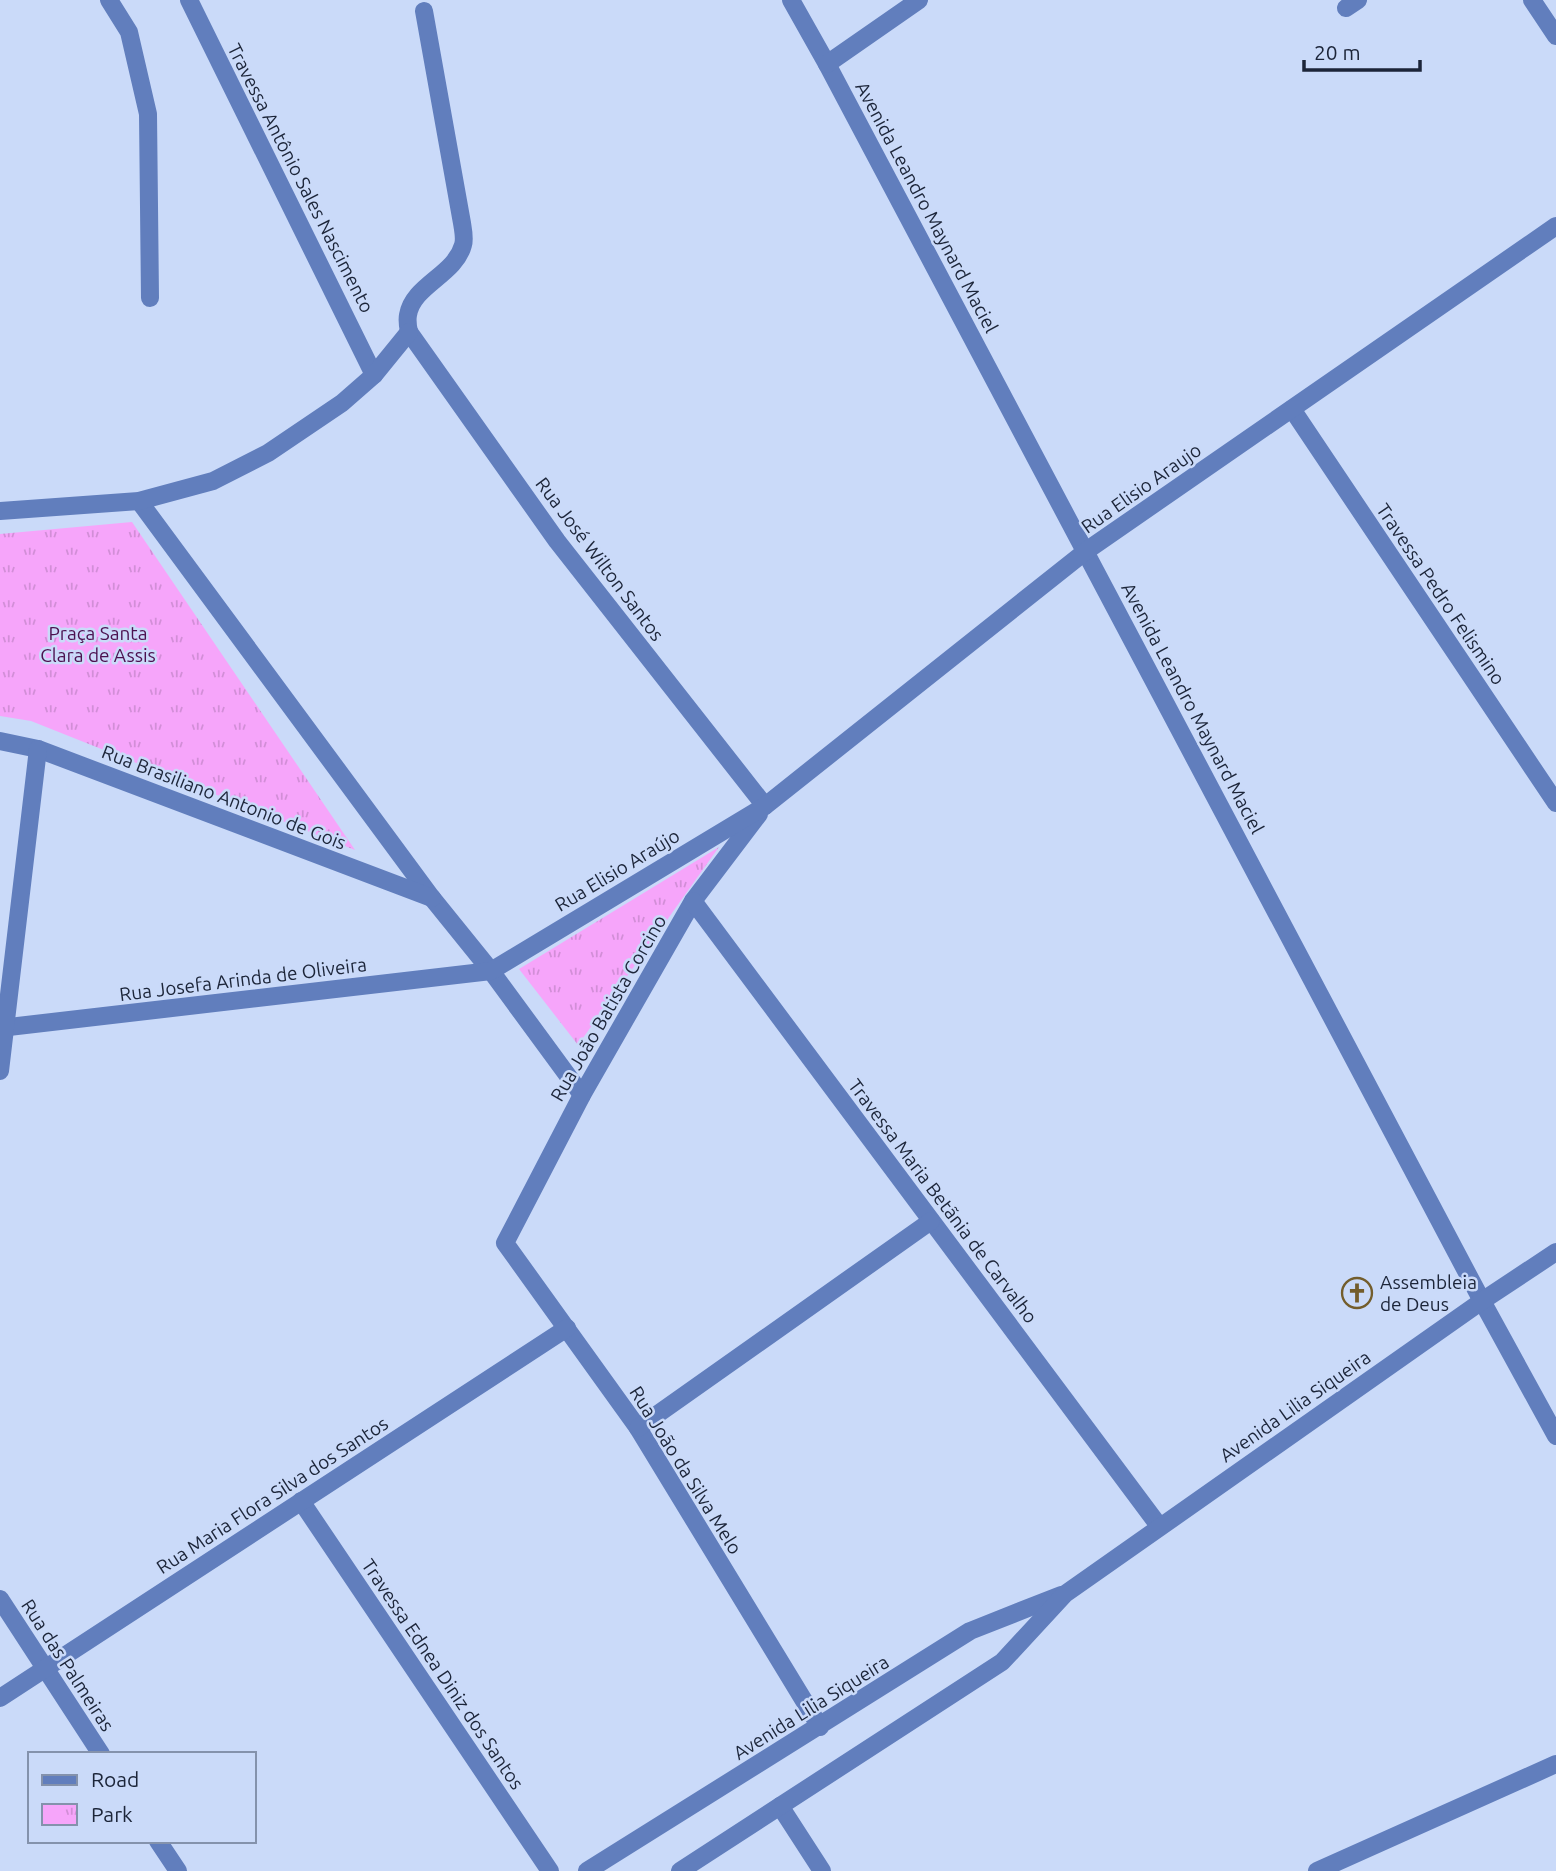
<svg xmlns="http://www.w3.org/2000/svg" width="1556" height="1871" font-family="Ubuntu,sans-serif">
  <defs>
    <pattern id="park-tufts" width="24" height="20" patternUnits="userSpaceOnUse" patternTransform="scale(1.75)"><rect width="24" height="20" fill="#f6a5fa"/><path d="M3 7l-1-3M5 7V3M7 7l1-3M15 17l-1-3M17 17v-4M19 17l1-3" fill="none" stroke="#d28ed7"/></pattern>
  </defs>
  <rect width="100%" height="100%" fill="#cadaf9"/>
  <!-- park -->
  <g fill="url(#park-tufts)">
    <polygon points="132,522 355,850 31,721 0,716 0,534"/>
    <polygon points="719,847 578,1045 519,969"/>
  </g>
  <g fill="none" stroke-linecap="round" stroke-linejoin="round">
    <!-- minor -->
    <g stroke="#617ebd" stroke-width="18">
      <polyline points="109,0 129,32 148,114 150,298"/>
      <polyline points="189,0 374,375"/>
      <polyline points="791,0 827,64 1482,1301 1556,1436"/>
      <polyline points="1532,0 1556,36"/>
      <polyline points="1346,8 1358,0"/>
      <polyline points="827,64 919,0"/>
      <polyline points="409,332 557,541 765,806"/>
      <path d="M409,332c-1,-5 -2,-12 -1,-17 5,-30 47,-40 55,-70 2,-6 0,-16 -1,-22l-38,-212"/>
      <polyline points="1292,409 1556,803"/>
      <polyline points="139,501 432,898 491,971 582,1095"/>
      <polyline points="0,511 139,501 213,481 268,453 342,403 374,375 409,332"/>
      <polyline points="0,741 38,749 432,898"/>
      <polyline points="759,814 693,901 582,1095 505,1243 638,1428 820,1727"/>
      <polyline points="693,901 1159,1526"/>
      <polyline points="0,1028 491,971 765,806 1086,551 1556,226"/>
      <polyline points="0,1071 38,749"/>
      <polyline points="638,1428 931,1221"/>
      <polyline points="301,1501 550,1871"/>
      <polyline points="0,1599 101,1754"/>
      <polyline points="0,1698 567,1328"/>
      <polyline points="780,1806 822,1871"/>
      <polyline points="158,1841 178,1871"/>
      <polyline points="587,1871 970,1631 1061,1595"/>
      <polyline points="680,1871 1002,1662 1065,1594 1482,1301 1556,1252"/>
      <polyline points="1317,1871 1556,1764"/>
    </g>
  </g>
  <!-- icons -->
  <defs>
    <g id="church-ring" transform="scale(1.575)"><circle r="9.5" fill="#cadaf9" stroke="#735d2c" stroke-width="1.5"/><path d="M-1.2-6h2.4v3.5h3.3v2.4h-3.3V6h-2.4V-.1h-3.3v-2.4h3.3Z" fill="#735d2c"/></g>
  </defs>
  <g fill-rule="evenodd">
    <use href="#church-ring" x="1357" y="1293"/>
  </g>
  <g text-anchor="middle" stroke-width="5" stroke-linejoin="round" paint-order="stroke">
    <!-- street labels -->
    <g font-size="19" fill="#1c2539" stroke="#cadaf9">
      <text transform="translate(301 178) rotate(63)" y="7">Travessa Antônio Sales Nascimento</text>
      <text transform="translate(927 207) rotate(62)" y="7">Avenida Leandro Maynard Maciel</text>
      <text transform="translate(1141 488) rotate(-35)" y="7">Rua Elisio Araujo</text>
      <text transform="translate(600 559) rotate(53)" y="7">Rua José Wilton Santos</text>
      <text transform="translate(1441 594) rotate(56)" y="7">Travessa Pedro Felismino</text>
      <text transform="translate(1193 708) rotate(62)" y="7">Avenida Leandro Maynard Maciel</text>
      <text transform="translate(224 797) rotate(21)" y="7">Rua Brasiliano Antonio de Gois</text>
      <text transform="translate(617 870) rotate(-31)" y="7">Rua Elisio Araújo</text>
      <text transform="translate(243 979) rotate(-7)" y="7">Rua Josefa Arinda de Oliveira</text>
      <text transform="translate(608 1008) rotate(-60)" y="7">Rua João Batista Corcino</text>
      <text transform="translate(943 1201) rotate(53)" y="7">Travessa Maria Betãnia de Carvalho</text>
      <text transform="translate(1295 1406) rotate(-35)" y="7">Avenida Lilia Siqueira</text>
      <text transform="translate(686 1470) rotate(58)" y="7">Rua João da Silva Melo</text>
      <text transform="translate(272 1495) rotate(-33)" y="7">Rua Maria Flora Silva dos Santos</text>
      <text transform="translate(68 1665) rotate(57)" y="7">Rua das Palmeiras</text>
      <text transform="translate(443 1674) rotate(56)" y="7">Travessa Ednea Diniz dos Santos</text>
      <text transform="translate(811 1707) rotate(-32)" y="7">Avenida Lilia Siqueira</text>
    </g>
    <!-- park labels -->
    <g font-size="19" fill="#4c1150" stroke="#cadaf9">
      <text x="98" y="640">Praça Santa<tspan x="98" dy="22">Clara de Assis</tspan></text>
    </g>
    <!-- poi labels -->
    <g font-size="19" fill="#1c2539" stroke="#cadaf9" text-anchor="start">
      <text x="1380" y="1289">Assembleia<tspan x="1380" dy="22">de Deus</tspan></text>
    </g>
  </g>
  <!-- legend -->
  <rect x="28" y="1752" width="228" height="91" fill="#cadaf9" stroke="#8492ac" stroke-width="2"/>
  <rect x="42" y="1775" width="35" height="10" fill="#617ebd" stroke="#8492ac" stroke-width="2"/>
  <text x="91" y="1787" font-size="21" fill="#1c2539">Road</text>
  <rect x="42" y="1804" width="35" height="21" fill="url(#park-tufts)" stroke="#8492ac" stroke-width="2"/>
  <text x="91" y="1822" font-size="21" fill="#1c2539">Park</text>
  <!-- scale -->
  <path d="M1304 60v10h116v-10" fill="none" stroke="#1c2539" stroke-width="3.5"/>
  <text x="1314" y="60" font-size="21" fill="#1c2539" stroke="#cadaf9" stroke-width="5" paint-order="stroke">20 m</text>
</svg>
